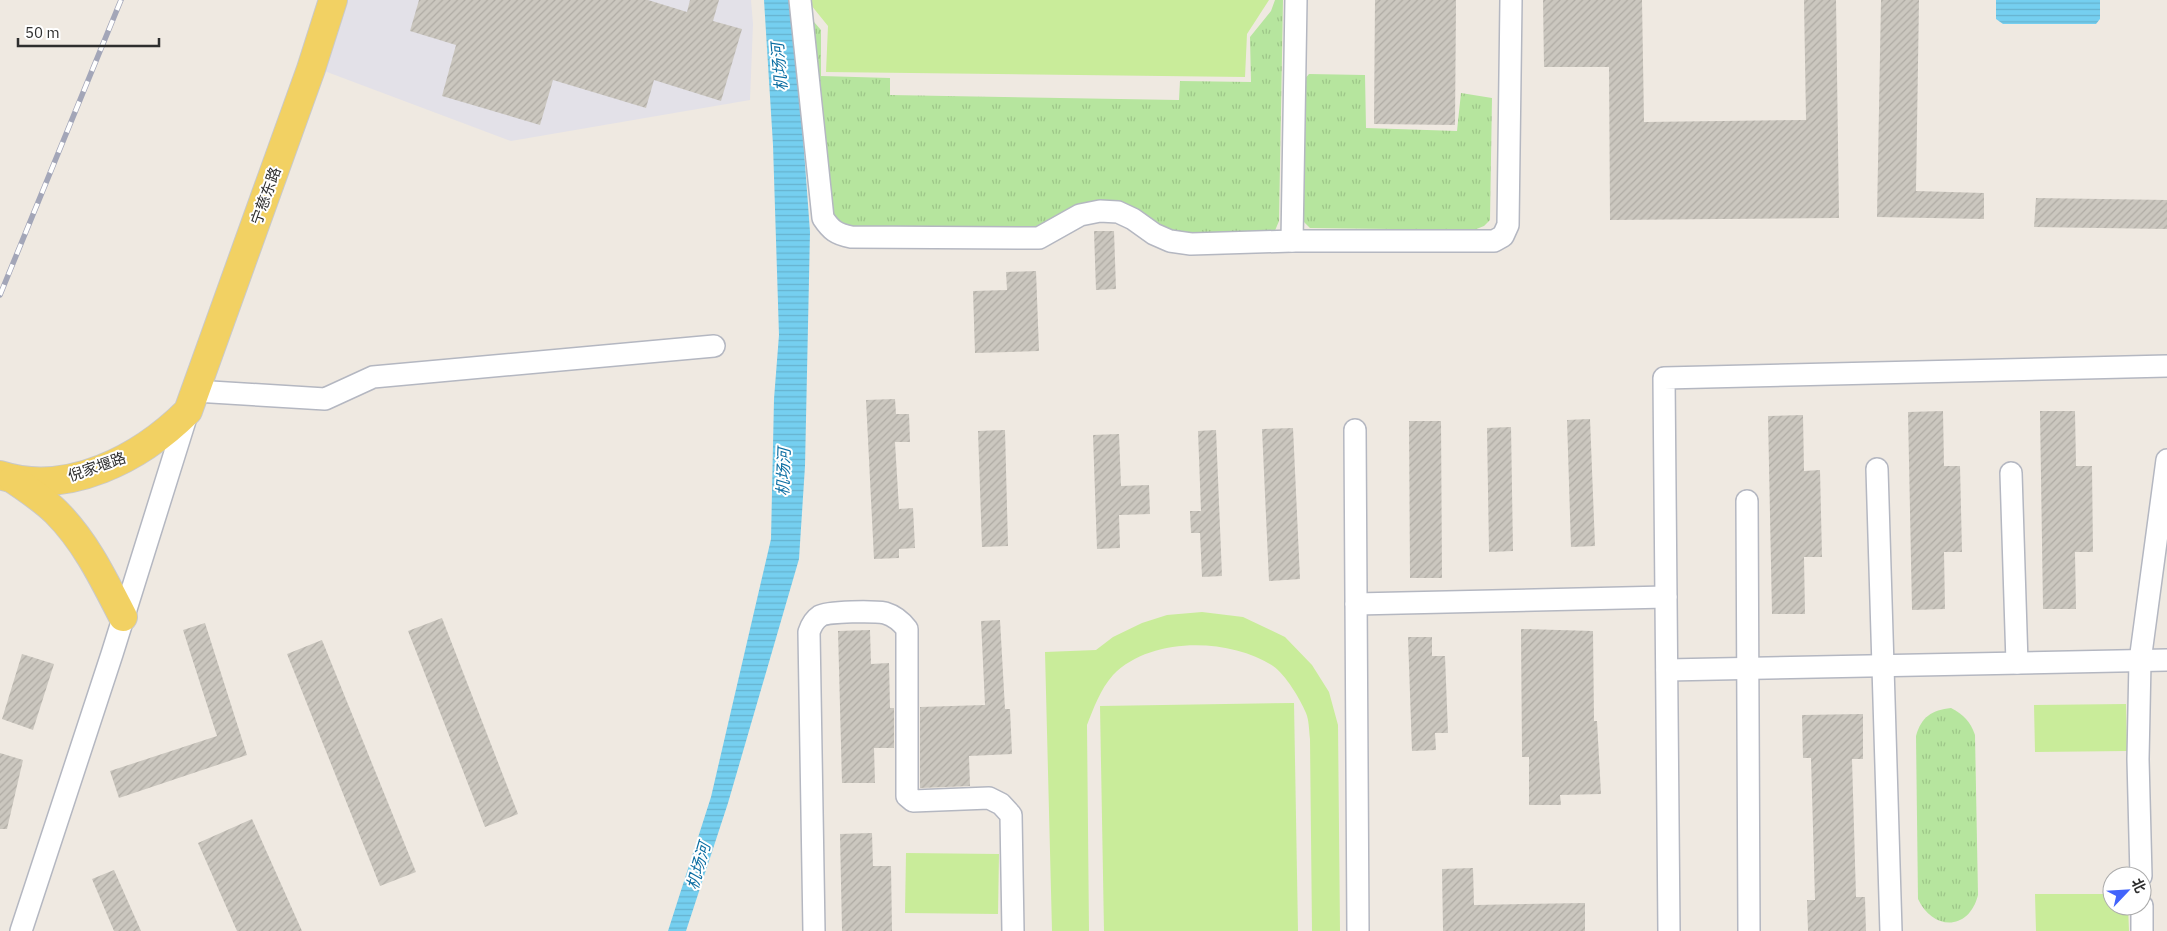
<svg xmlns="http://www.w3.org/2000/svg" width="2167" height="931" font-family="'IBM Plex Sans','Noto Sans SC',sans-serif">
  <defs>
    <pattern id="grass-tufts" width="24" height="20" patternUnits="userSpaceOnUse" patternTransform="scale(1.25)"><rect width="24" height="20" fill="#b6e59e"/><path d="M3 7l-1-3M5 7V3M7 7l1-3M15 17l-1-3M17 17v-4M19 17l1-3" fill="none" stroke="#9dc588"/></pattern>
    <pattern id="water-rules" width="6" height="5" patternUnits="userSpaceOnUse" patternTransform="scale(1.25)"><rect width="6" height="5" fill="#75cff0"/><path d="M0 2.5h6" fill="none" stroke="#66b2ce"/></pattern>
    <pattern id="building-hatch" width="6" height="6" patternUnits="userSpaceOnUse" patternTransform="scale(1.25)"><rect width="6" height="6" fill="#cbc7bf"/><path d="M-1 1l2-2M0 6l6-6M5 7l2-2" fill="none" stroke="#afaba4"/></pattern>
  </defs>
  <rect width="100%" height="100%" fill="#efe9e1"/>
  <!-- industrial -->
  <polygon fill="#e3e1e8" points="341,0 751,0 753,24 750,100 511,141 319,69"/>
  <!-- grass -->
  <g fill="url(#grass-tufts)">
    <polygon points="1275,0 1283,0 1279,221 1274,233 1176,234 1158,225 1131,208 1025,229 842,228 832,217 807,14 821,30 821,76 890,78 890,95 1179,100 1180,81 1251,82 1250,37 1271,11"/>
    <polygon points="1309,74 1365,75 1366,128 1457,131 1461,93 1492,98 1490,220 1484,226 1474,230 1310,228 1304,222 1299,211 1303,81"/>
    <path d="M1951,708c13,7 19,13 24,27l3,160c-9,36 -45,36 -60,4l-2,-163c5,-19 16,-26 35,-28z"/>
  </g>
  <!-- pitch -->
  <g fill="#c9ec9a">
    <polygon points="807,0 1269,0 1247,34 1245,77 826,72 828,26"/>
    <path d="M1202,612l41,5 42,20 27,28 17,27 9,33 2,206h-28l-2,-192c-1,-9 -1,-19 -4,-26 -6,-14 -20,-38 -33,-47 -43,-28 -122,-30 -160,9 -13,15 -19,32 -26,50l2,206h-37l-7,-279 51,-2 17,-13 29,-14 25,-8z"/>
    <polygon points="1294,703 1298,931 1104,931 1100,706"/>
    <polygon points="2126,704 2127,751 2035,752 2034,705"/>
    <polygon points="906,853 999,854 998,914 905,913"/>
    <polygon points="2035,894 2112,894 2112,906 2128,906 2129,931 2036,931"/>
  </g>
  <!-- water -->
  <g fill="url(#water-rules)">
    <polygon points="764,0 793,0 810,232 805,466 799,559 728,803 686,931 668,931 711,797 771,539 774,399 779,335 773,145"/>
    <polygon points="1996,0 2100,0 2100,19 2096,24 2003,24 1996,19"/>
  </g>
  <!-- building -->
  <g fill="url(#building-hatch)">
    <polygon points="419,0 648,0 687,12 690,0 719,0 713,21 742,29 721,101 654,80 646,108 553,80 540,125 442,96 456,45 410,31"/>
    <polygon points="1375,0 1456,0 1455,125 1374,124"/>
    <polygon points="1543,0 1642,0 1644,122 1806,120 1804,0 1836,0 1839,218 1610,220 1609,67 1544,67"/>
    <polygon points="1881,0 1919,0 1916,191 1984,193 1984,219 1877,217"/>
    <polygon points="2036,198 2167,200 2167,229 2034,227"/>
    <polygon points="1094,231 1114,231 1116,289 1096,290"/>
    <polygon points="1036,271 1039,351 975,353 973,291 1007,290 1006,272"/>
    <polygon points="895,399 896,414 909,414 910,442 895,442 899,509 913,508 915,548 899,549 899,558 874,559 866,400"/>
    <polygon points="1943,411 1944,466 1960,466 1962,552 1944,552 1945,609 1912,610 1908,412"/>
    <polygon points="2040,411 2075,411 2076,466 2092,466 2093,552 2075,552 2076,609 2043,609"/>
    <polygon points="1803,415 1804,471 1820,470 1822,557 1804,557 1805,614 1772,614 1768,416"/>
    <polygon points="1590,419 1595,546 1571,547 1567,420"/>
    <polygon points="1409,421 1441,421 1442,578 1410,578"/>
    <polygon points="1511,427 1513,551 1489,552 1487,428"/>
    <polygon points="1293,428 1300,579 1269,581 1262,429"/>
    <polygon points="1005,430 1008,546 982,547 978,431"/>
    <polygon points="1216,430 1222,576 1202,577 1200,533 1191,533 1190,511 1201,511 1198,431"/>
    <polygon points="1119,434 1121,486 1149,485 1150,514 1119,515 1120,548 1097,549 1093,435"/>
    <polygon points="442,618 518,814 485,827 408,631"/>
    <polygon points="1000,620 1005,709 1010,709 1012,754 969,756 970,786 920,788 920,707 985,705 981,621"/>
    <polygon points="205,623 247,755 119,798 110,771 217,736 183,630"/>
    <polygon points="1521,629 1593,631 1594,721 1597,721 1601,794 1560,795 1561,805 1529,805 1529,757 1522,757"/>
    <polygon points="870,630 871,664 889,663 890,708 894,708 894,748 874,748 875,783 842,783 838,631"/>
    <polygon points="1408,637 1432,637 1432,656 1445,656 1448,733 1435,733 1436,750 1412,751"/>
    <polygon points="322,640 416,872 380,886 287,654"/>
    <polygon points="22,654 54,664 33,730 2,719"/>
    <polygon points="1863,714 1863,759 1852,759 1856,897 1865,897 1866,931 1808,931 1807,900 1815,900 1811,758 1803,758 1802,715"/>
    <polygon points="0,753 23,760 7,829 0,829"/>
    <polygon points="252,819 302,931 237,931 198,843"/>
    <polygon points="872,833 873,866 891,866 892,931 842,931 840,834"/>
    <polygon points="1473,868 1474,905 1585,903 1585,931 1443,931 1442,869"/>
    <polygon points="114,870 141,931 114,931 92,879"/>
  </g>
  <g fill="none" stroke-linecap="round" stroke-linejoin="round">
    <!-- minor casing -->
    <g stroke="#b4b7c1" stroke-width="24">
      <g id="minor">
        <path d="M800,0l23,218c8,12 13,16 28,19l188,1 41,-23 20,-4 18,1 15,7 21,15 16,7 21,3 101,-3"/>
        <polyline points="1296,0 1292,241 1494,241 1503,236 1508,225 1511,0"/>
        <polyline points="195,391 325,399 373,377 714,346"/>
        <polyline points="1355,430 1358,931"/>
        <polyline points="1877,469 1891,931"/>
        <polyline points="2011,473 2017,663"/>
        <polyline points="1747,501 1749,931"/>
        <polyline points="1356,604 1666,597"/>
        <polyline points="1667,670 2167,660"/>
        <polyline points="2141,876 2138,759 2140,661 2167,460"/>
        <polyline points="2142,906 2142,931"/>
        <polyline points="21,931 112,654 188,411"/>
        <path d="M814,931l-5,-299c2,-6 5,-12 11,-16 8,-5 55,-5 65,-3 10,3 16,8 22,16v167l6,5 76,-3 12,6 10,11 2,116"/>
        <polyline points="1669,931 1664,378 2167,366"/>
      </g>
    </g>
    <!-- major casing -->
    <g stroke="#c9c9c9" stroke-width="30">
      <g id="major">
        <path d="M0,475c68,22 141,-17 188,-64l123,-342 22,-69"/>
        <path d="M13,479c14,10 30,20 43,33 30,30 48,68 67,105"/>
      </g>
    </g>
    <!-- minor -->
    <use href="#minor" stroke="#fff" stroke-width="21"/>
    <!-- major -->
    <use href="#major" stroke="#f2d163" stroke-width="28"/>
    <!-- rail casing -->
    <g stroke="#a3a6b8" stroke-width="5.5">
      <polyline id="rail" points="0,295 121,0"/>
    </g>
    <!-- rail -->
    <use href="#rail" stroke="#fff" stroke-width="4" stroke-dasharray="11" stroke-linecap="butt"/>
  </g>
  <g text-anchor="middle" stroke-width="4" stroke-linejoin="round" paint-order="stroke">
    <!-- street labels -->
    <g font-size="15" fill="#2e2e2e" stroke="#fff">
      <text transform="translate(266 196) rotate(-70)" y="5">宁慈东路</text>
      <text transform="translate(97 467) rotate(-19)" y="5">倪家堰路</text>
    </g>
    <!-- water labels -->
    <g font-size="16" font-style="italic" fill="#0d6fa3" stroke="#fff">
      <text transform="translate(779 67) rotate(-95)" y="6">机场河</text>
      <text transform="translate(783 472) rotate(-88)" y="6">机场河</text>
      <text transform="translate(698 866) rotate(-74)" y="6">机场河</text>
    </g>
  </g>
  <!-- north arrow -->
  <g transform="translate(2127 891) rotate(65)"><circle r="24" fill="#ffffff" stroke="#ababab"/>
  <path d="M0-4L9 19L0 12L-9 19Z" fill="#4264fb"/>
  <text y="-8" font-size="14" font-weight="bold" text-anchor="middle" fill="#2e2e2e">北</text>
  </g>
  <!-- scale -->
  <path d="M18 38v8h141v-8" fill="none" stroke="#2e2e2e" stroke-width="2.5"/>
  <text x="25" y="38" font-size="15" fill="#2e2e2e" stroke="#ffffff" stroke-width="4" paint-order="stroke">50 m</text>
</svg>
